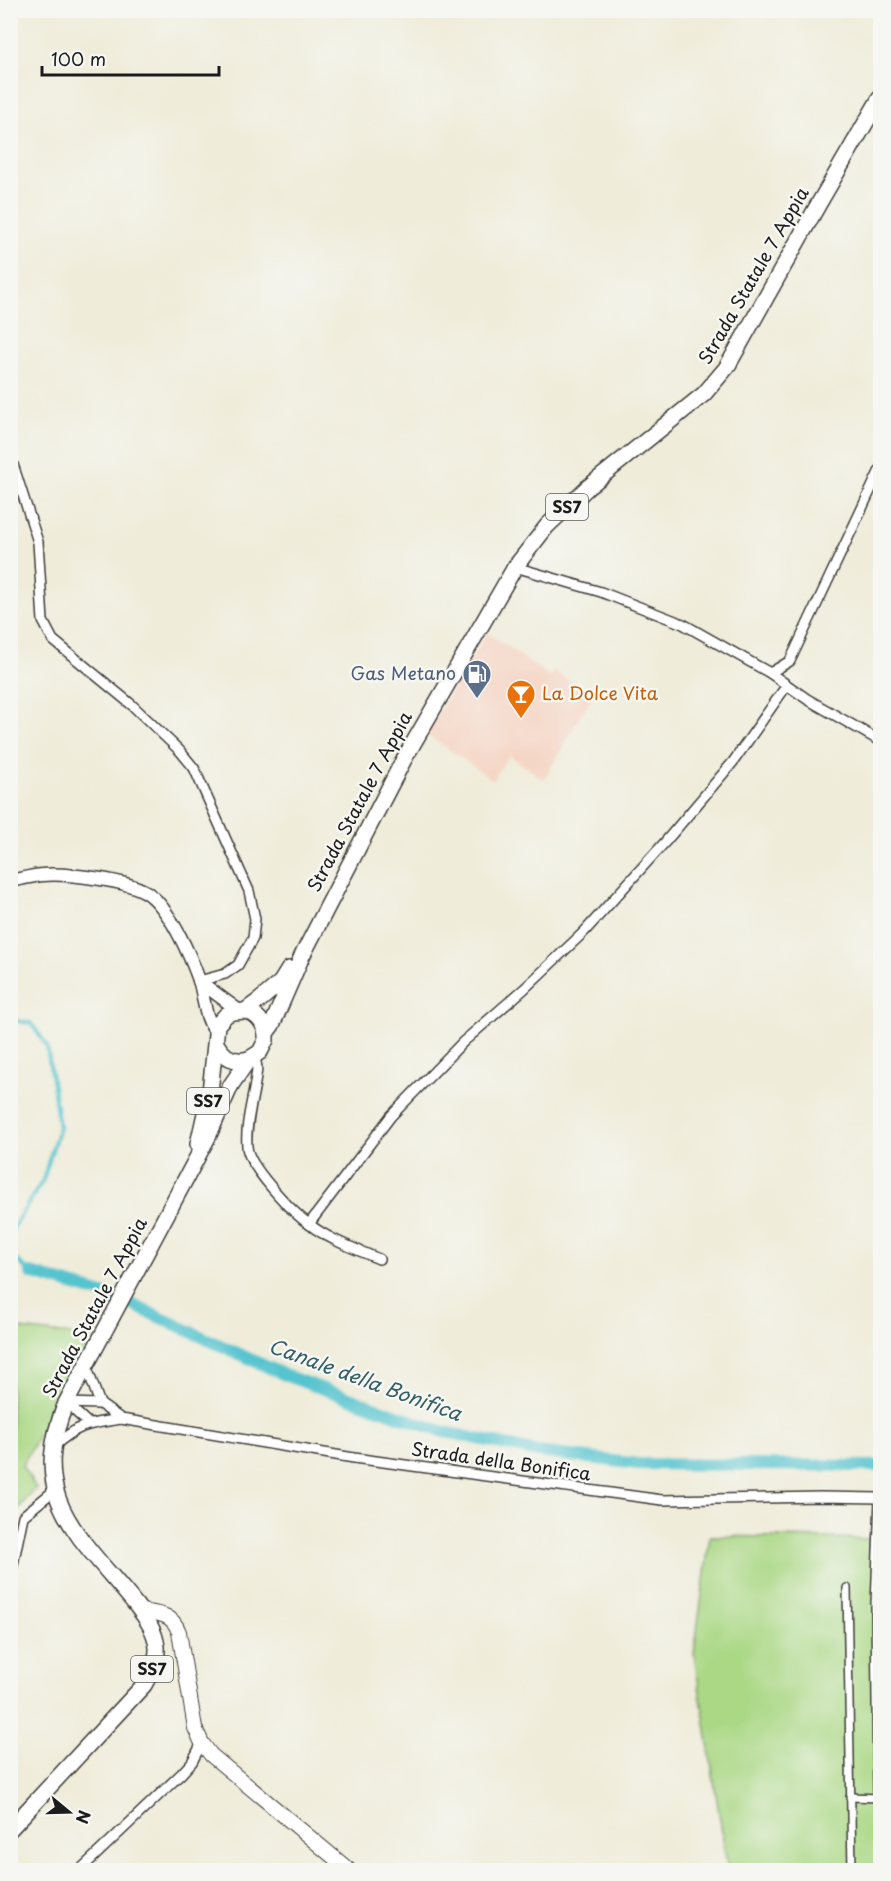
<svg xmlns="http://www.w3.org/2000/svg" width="891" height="1881" font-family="'Playpen Sans',sans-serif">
  <rect width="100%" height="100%" fill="#f6f6f2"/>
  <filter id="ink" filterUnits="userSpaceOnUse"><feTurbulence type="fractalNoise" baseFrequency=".0167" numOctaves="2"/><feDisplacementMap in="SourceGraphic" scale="12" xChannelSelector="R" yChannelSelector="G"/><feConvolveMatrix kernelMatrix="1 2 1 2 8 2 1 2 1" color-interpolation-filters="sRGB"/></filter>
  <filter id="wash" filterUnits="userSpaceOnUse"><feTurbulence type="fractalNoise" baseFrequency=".008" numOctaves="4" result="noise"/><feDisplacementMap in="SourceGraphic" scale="24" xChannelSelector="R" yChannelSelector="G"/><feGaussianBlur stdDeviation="1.35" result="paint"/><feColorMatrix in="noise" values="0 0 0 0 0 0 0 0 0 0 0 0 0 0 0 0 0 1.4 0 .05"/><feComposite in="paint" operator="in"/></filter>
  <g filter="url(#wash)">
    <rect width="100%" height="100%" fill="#efecd9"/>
    <!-- built -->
    <polygon fill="#f5d3c1" points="487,633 550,676 554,671 592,696 544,780 509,755 493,780 426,734"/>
    <!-- green -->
    <g fill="#aad885" stroke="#637a50" stroke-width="1.5">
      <polygon points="11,1328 91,1337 22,1466 36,1488 11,1517"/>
      <polygon points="710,1536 880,1539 880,1870 728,1870 694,1654"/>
    </g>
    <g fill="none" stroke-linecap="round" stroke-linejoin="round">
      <!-- stream -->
      <g stroke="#57c4cf" stroke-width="4">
        <polyline points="10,1020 31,1023 47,1046 59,1127 43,1180 13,1228 10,1239"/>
        <polyline points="10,1249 14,1258 31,1273"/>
      </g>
      <!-- canal -->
      <polyline stroke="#57c4cf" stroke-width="12" points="31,1273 120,1299 287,1376 441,1431 538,1452 638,1464 880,1466"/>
    </g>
  </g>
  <g filter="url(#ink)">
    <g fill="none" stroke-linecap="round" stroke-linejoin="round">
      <!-- pedestrian casing -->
      <g stroke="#3c3b38" stroke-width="10">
        <g id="pedestrian">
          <polyline points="847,1588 852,1870"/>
          <polyline points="850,1797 880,1798"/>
          <polyline points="877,1798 875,1605 879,1498"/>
        </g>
      </g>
      <!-- minor casing -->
      <g stroke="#3c3b38" stroke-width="12">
        <g id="minor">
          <polyline points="10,455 38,542 43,621 53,640 132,705 180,751 194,768 249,891 255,919 253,938 238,965 225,974 199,981"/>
          <polyline points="515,567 601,592 683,624 770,673 790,661 880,470"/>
          <polyline points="770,673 807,699 880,741"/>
          <path d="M255,1056l2,12c-2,26 -12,52 -10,78 0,19 46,67 62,78 20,16 47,25 70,35"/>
          <polyline points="309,1224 391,1116 463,1042 524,989 584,932 666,841 733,762 787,685"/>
          <polyline points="86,1365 100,1404"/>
          <polyline points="66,1403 100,1404 121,1419"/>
          <polyline points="66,1403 89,1424"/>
          <path d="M54,1446c26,-22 33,-22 67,-27l233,39 308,42 158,-3 60,1"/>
          <polyline points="10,1579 23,1516 56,1489"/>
          <polyline points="80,1870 181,1774 192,1762 202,1743"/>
        </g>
      </g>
      <!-- tertiary casing -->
      <g stroke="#3c3b38" stroke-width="15">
        <g id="tertiary">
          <path d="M10,881c11,-2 21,-5 32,-6 23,-2 89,5 107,19 21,16 41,61 50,86 6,18 4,35 16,51"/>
          <polyline points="199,981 238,1010"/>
        </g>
      </g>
      <!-- secondary casing -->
      <g stroke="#3c3b38" stroke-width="16">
        <path id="secondary" d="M141,1611c18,3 31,2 38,21l16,96 7,15 9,12 138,115"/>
      </g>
      <!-- primary casing -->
      <g stroke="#3c3b38" stroke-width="18">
        <g id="primary">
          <path d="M245,1011c12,3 18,10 21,22"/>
          <path d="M217,1045c7,13 18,18 32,14"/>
          <polyline points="198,1144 210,1092 217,1025 226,1015 232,1012 245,1011 260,1000 281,982 289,969"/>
          <path d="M10,1829l134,-144c6,-11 14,-25 13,-38 -2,-19 -14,-33 -25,-47 -55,-67 -105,-103 -66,-197l142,-266 23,-52 18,-26 11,-7 6,-12v-7l6,-8 30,-69 101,-195 112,-194 32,-41 40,-38 117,-94 23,-27 91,-162 62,-107"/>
        </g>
      </g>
      <!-- pedestrian -->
      <use href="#pedestrian" stroke="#fff" stroke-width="7"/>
      <!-- minor -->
      <use href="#minor" stroke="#fff" stroke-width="9"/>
      <!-- tertiary -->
      <use href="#tertiary" stroke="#fff" stroke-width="12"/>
      <!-- secondary -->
      <use href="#secondary" stroke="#fff" stroke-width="14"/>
      <!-- primary -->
      <use href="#primary" stroke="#fff" stroke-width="15"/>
    </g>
  </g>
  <!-- icons -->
  <defs>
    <g id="fuel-pin" transform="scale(1.5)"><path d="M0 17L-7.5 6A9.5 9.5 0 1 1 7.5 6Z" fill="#5c6f8a" stroke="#f6f6f2"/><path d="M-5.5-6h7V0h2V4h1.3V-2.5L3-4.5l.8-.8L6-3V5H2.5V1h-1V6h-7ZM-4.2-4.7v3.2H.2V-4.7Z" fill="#fff"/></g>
    <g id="bar-pin" transform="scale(1.5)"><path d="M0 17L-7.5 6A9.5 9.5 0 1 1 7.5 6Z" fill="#e8710a" stroke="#f6f6f2"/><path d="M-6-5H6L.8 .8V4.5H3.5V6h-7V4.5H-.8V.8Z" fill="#fff"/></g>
  </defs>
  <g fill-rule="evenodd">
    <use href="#fuel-pin" x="477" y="674"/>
    <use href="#bar-pin" x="521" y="694"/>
  </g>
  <g text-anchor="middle" stroke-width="5" stroke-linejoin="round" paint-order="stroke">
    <!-- shield labels -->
    <g fill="#f6f6f2" stroke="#5d5d5c" stroke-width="1.5">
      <rect x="546" y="494" width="42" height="26" rx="4.5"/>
      <rect x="187" y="1088" width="42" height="26" rx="4.5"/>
      <rect x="131" y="1656" width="42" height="26" rx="4.5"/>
    </g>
    <g font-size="16" font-weight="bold" fill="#1c1c1c">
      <text x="567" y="513">SS7</text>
      <text x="208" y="1107">SS7</text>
      <text x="152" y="1675">SS7</text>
    </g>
    <!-- street labels -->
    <g font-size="18" fill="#1c1c1c" stroke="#f6f6f2">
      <text transform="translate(754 276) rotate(-60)" y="6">Strada Statale 7 Appia</text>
      <text transform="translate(360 802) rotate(-62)" y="6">Strada Statale 7 Appia</text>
      <text transform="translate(95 1308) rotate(-62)" y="6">Strada Statale 7 Appia</text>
      <text transform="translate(501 1462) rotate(8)" y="6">Strada della Bonifica</text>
    </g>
    <!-- service labels -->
    <g font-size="18" fill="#4e5e75" stroke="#f6f6f2" text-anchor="end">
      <text x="456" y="680">Gas Metano</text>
    </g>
    <!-- food labels -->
    <g font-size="18" fill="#c56008" stroke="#f6f6f2" text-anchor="start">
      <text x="542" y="700">La Dolce Vita</text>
    </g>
    <!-- water labels -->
    <g font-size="20" font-style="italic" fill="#345f64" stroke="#f6f6f2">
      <text transform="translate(365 1380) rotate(20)" y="7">Canale della Bonifica</text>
    </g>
  </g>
  <!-- margin -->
  <rect width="891" height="1881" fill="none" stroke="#f6f6f2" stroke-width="36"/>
  <!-- north arrow -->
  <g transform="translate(69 1812) rotate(109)" stroke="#f6f6f2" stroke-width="4.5" paint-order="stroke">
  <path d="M0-4.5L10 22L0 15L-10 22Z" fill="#1c1c1c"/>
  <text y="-9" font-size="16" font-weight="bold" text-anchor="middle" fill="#1c1c1c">N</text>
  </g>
  <!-- scale -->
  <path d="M42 66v9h177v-9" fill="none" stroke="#1c1c1c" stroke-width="3"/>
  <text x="51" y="66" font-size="18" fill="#1c1c1c" stroke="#f6f6f2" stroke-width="4.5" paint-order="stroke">100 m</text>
</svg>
